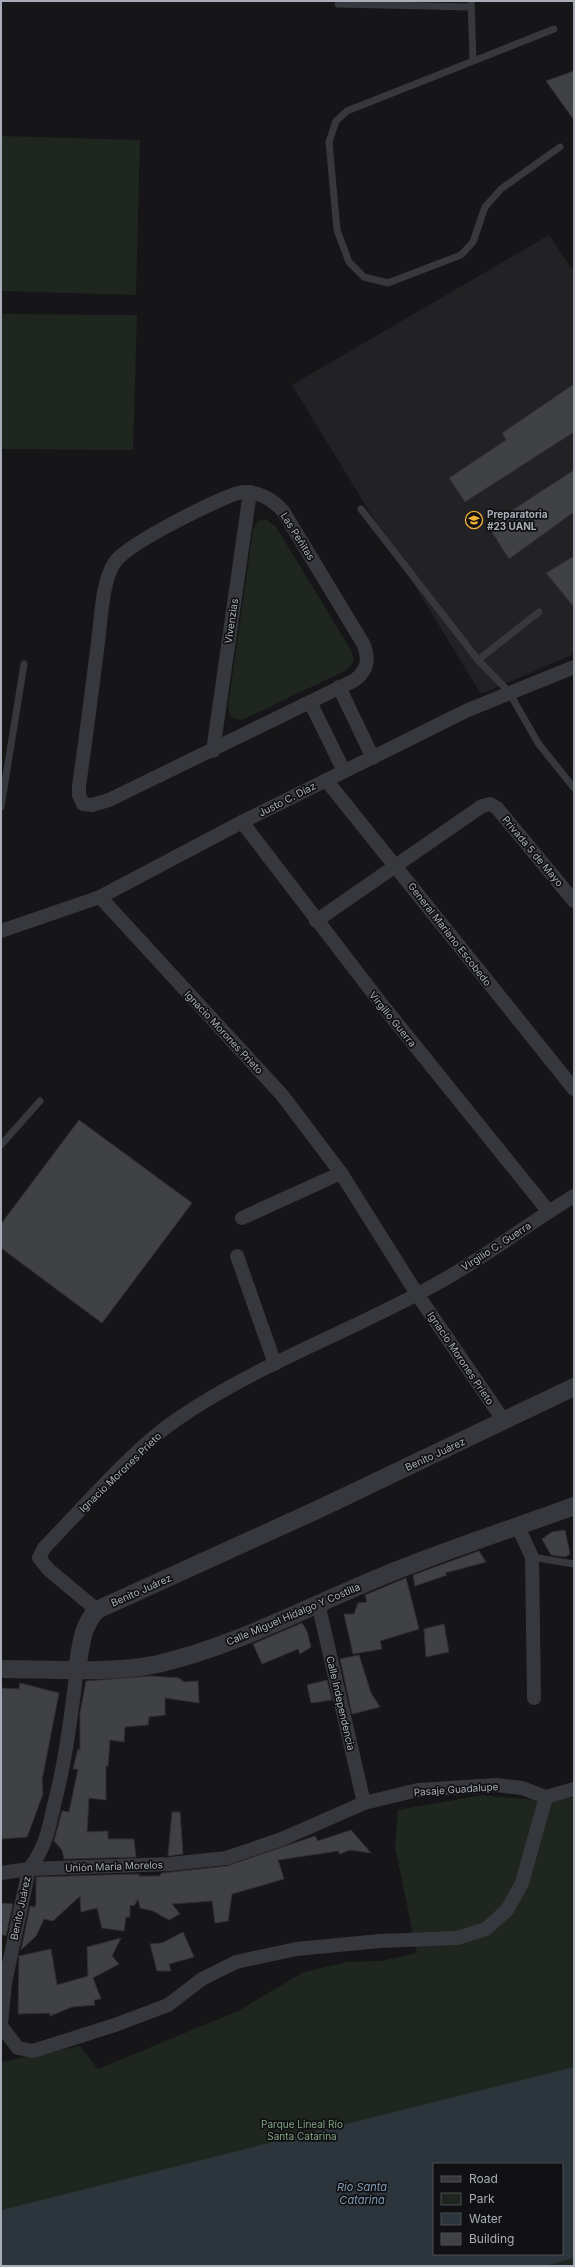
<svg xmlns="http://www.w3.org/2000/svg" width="575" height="2267" font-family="Inter,sans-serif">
  <rect width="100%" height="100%" fill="#161618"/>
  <!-- built -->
  <polygon fill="#222225" points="549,235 574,272 574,654 481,694 292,385"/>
  <!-- green -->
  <g fill="#1e261f" fill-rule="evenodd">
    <polygon points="1,136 140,140 136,295 1,291"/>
    <polygon points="1,314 137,315 133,450 1,449"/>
    <polygon points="266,519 276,527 351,650 354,661 347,670 242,720 231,718 228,707 253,530 258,521"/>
    <path d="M482,1795l72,7 20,-5v469h-573v-204l79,-16 18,23 140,-58 66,-39 43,-10 34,-1 36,-8 -22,-106 3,-37zM434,2164h128v90h-128z"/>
  </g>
  <!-- water -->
  <path fill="#2c353c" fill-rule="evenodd" d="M574,2067v191l-29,8h-544v-56zM434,2164h128v90h-128z"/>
  <!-- building -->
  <g fill="#404145" stroke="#303034">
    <polygon points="574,71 574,120 546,81"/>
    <polygon points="574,384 574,432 465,502 449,478 506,440 502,433"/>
    <polygon points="574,470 574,512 509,559 488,526"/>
    <polygon points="574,556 574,607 546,573"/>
    <polygon points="79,1120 192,1203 102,1323 1,1248 1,1224"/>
    <polygon points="565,1530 570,1554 565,1557 551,1555 542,1539 552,1532"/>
    <polygon points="479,1551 486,1562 445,1573 447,1575 415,1586 413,1575"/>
    <polygon points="406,1578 419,1629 380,1641 382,1649 353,1654 344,1614 354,1614 358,1603 367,1602 365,1595"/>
    <polygon points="302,1623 307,1631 311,1647 300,1654 298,1649 262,1664 253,1644"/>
    <polygon points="444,1624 449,1652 426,1657 424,1629"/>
    <polygon points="359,1655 371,1693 380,1707 352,1714 340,1659"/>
    <polygon points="151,1676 179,1678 184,1682 198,1681 199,1703 165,1698 165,1715 149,1717 148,1725 125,1727 124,1742 110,1740 108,1766 106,1766 106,1800 89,1798 87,1832 108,1831 108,1839 134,1839 136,1857 64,1859 62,1850 54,1841 62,1811 69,1812 78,1769 73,1769 78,1749 80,1750 80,1713 86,1681"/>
    <polygon points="327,1680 332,1700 311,1703 307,1685"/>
    <polygon points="20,1683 59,1693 42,1780 43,1794 27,1837 1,1839 1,1688 19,1689"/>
    <polygon points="172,1812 180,1812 183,1854 168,1856"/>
    <polygon points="351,1830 371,1853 350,1850 340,1854 338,1851 278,1860 284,1879 232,1894 228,1921 215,1923 212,1901 172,1904 180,1914 169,1920 153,1911 140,1908 138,1899 134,1906 130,1905 130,1917 126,1917 124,1931 102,1928 97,1908 81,1912 80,1896 53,1921 44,1919 36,1936 21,1950 30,1906 35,1907 36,1904 36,1877 139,1874 139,1876 159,1876 162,1873 227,1866 315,1836 318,1841"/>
    <polygon points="1,1903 13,1904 6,1936 1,1934"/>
    <polygon points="183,1932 194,1957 169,1964 171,1971 157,1971 150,1944 162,1943"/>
    <polygon points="121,1938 112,1956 119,1964 93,1978 101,1999 94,2000 95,2005 72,2007 50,2016 50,2013 18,2014 19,1956 51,1949 57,1985 88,1976 87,1947"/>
  </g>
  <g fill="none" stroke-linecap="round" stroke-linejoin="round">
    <!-- service -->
    <g stroke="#37383d" stroke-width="7">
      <polyline points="471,1 473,60"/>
      <polyline points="338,4 471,7"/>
      <polyline points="554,29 347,111 336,121 329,142 337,230 349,262 364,277 388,283 461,255 473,242 485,207 501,189 560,147"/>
      <polyline points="361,509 478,660 509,692 538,743 574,788"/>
      <polyline points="478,660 539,612"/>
      <polyline points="1,807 24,664"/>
      <polyline points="1,1145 40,1101"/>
      <polyline points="532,1557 574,1564"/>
    </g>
    <!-- minor -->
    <g stroke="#37383d" stroke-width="14">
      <path d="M242,492c17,0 29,6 41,19l81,134c5,16 4,24 -9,35l-246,120 -17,5 -9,-1 -4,-9v-9c7,-48 13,-96 19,-144 3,-22 4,-62 17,-80 12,-18 105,-65 127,-70z"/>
      <polyline points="339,687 373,758"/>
      <polyline points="310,702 344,771"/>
      <polyline points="213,751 250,492"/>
      <polyline points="326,780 574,1089"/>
      <polyline points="242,822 383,1006 549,1212"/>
      <polyline points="100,897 282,1095 341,1173 417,1294 504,1421"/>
      <polyline points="316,921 482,806 490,804 497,808 574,901"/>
      <polyline points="1,931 100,897 242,822 468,710 574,667"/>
      <polyline points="242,1218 341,1173"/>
      <polyline points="237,1256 275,1364"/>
      <polyline points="518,1527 532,1557 534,1698"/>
      <polyline points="318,1603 364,1803"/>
      <path d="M97,1610l-48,-40 -10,-12 5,-10c40,-41 86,-96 132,-128 81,-56 177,-89 262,-137 47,-26 90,-59 136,-87"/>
      <polyline points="1,1873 29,1869 170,1864 226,1858 282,1839 364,1803 418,1790 496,1785 522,1788 546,1797 574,1789"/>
      <path d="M1,2024l4,-41 24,-114c16,-20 20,-40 25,-64 12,-45 17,-90 23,-136"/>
      <polyline points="1,2026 18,2048 33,2051 115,2025 168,2005 202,1979 236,1962 296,1949 380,1941 457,1938 486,1929 507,1910 522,1883 546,1797"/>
    </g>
    <!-- tertiary -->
    <g stroke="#37383d" stroke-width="18">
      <path d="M1,1669c47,0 112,5 157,-5 77,-18 147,-56 220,-86 64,-27 131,-48 196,-72"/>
      <path d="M77,1669c4,-22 4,-42 20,-59l222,-101 255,-122"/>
    </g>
  </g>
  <!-- icons -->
  <defs>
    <g id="school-ring" transform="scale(0.9)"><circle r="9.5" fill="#111113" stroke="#f2b134" stroke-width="1.5"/><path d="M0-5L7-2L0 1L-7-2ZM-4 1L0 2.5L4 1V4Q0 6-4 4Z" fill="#f2b134"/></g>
  </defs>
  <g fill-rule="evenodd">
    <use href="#school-ring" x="474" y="520"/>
  </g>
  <g text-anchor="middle" stroke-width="3.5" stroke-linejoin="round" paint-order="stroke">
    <!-- poi labels -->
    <g font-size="10" font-weight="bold" fill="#a8adb8" stroke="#111113" text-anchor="start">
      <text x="487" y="518">Preparatoria<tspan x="487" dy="12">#23 UANL</tspan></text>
    </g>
    <!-- street labels -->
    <g font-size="10" fill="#a8adb8" stroke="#111113">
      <text transform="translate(298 536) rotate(58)" y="4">Las Peñitas</text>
      <text transform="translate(231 621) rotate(-82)" y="4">Vivenzias</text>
      <text transform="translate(287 799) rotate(-27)" y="4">Justo C. Díaz</text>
      <text transform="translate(533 851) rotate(50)" y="4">Privada 5 de Mayo</text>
      <text transform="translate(450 934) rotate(52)" y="4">General Mariano Escobedo</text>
      <text transform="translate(393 1019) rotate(51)" y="4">Virgilio Guerra</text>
      <text transform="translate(224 1032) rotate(47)" y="4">Ignacio Morones Prieto</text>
      <text transform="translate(496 1246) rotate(-33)" y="4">Virgilio C. Guerra</text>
      <text transform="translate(461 1358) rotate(56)" y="4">Ignacio Morones Prieto</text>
      <text transform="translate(435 1454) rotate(-25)" y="4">Benito Juárez</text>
      <text transform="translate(120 1472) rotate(-44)" y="4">Ignacio Morones Prieto</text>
      <text transform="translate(141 1590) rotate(-24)" y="4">Benito Juárez</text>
      <text transform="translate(293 1614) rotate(-23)" y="4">Calle Miguel Hidalgo Y Costilla</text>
      <text transform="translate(341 1703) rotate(77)" y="4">Calle Independencia</text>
      <text transform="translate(456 1789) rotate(-4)" y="4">Pasaje Guadalupe</text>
      <text transform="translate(114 1866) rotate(-2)" y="4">Unión María Morelos</text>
      <text transform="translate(20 1908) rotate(-78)" y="4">Benito Juárez</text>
    </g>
    <!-- park labels -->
    <g font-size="10" fill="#7fa381" stroke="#111113">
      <text x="302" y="2128">Parque Lineal Río<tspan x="302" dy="12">Santa Catarina</tspan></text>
    </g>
    <!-- water labels -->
    <g font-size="11" font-style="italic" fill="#7f9bb3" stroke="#111113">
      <text x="362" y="2191">Río Santa<tspan x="362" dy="13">Catarina</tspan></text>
    </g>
  </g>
  <!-- border -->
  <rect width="575" height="2267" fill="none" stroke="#a8adb8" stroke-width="4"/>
  <!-- legend -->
  <rect x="433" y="2163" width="130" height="92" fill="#111113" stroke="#4d4f55"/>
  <rect x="441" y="2176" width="20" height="6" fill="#37383d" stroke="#4d4f55"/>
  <text x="469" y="2183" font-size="12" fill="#a8adb8">Road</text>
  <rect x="441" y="2193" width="20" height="12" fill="#1e261f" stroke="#4d4f55"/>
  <text x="469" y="2203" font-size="12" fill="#a8adb8">Park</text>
  <rect x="441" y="2213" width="20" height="12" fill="#2c353c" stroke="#4d4f55"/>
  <text x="469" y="2223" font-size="12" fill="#a8adb8">Water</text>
  <rect x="441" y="2233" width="20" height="12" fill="#404145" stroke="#4d4f55"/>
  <text x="469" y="2243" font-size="12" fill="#a8adb8">Building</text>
</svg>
